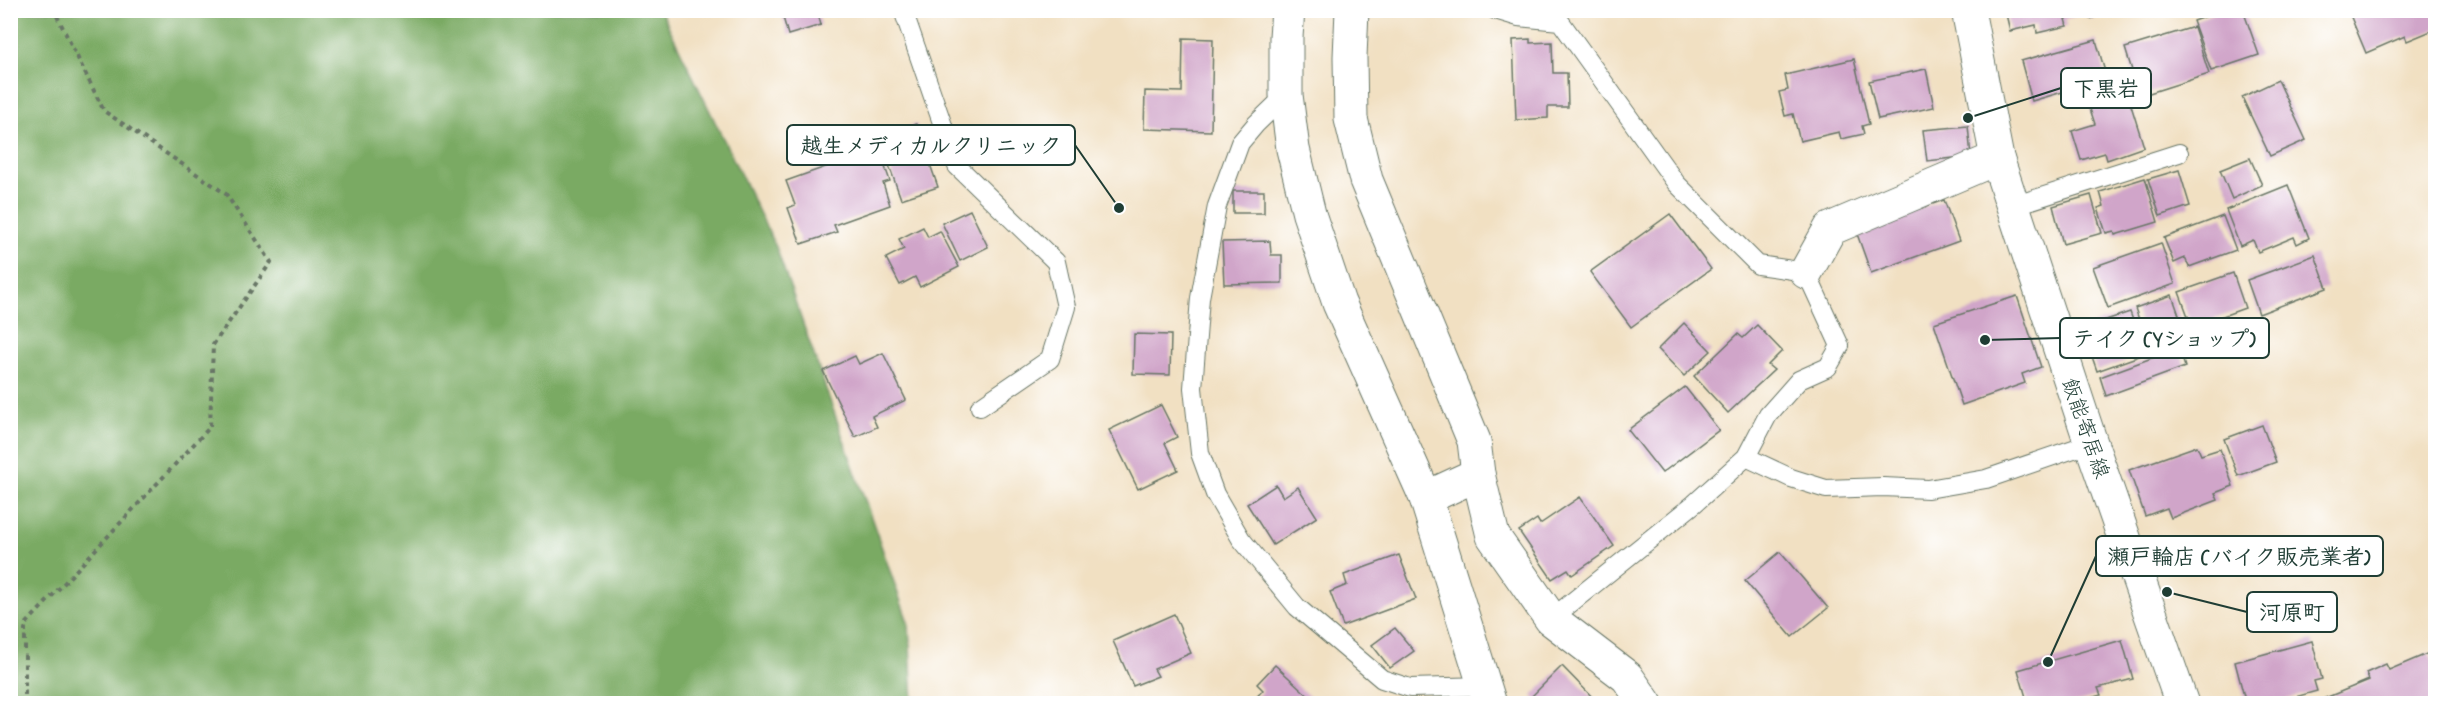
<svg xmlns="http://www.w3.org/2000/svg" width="2446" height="714" font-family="'Indie Flower','Klee One',sans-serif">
  <rect width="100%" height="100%" fill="#fff"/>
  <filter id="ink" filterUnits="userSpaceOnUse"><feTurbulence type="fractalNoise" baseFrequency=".0167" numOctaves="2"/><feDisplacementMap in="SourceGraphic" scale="12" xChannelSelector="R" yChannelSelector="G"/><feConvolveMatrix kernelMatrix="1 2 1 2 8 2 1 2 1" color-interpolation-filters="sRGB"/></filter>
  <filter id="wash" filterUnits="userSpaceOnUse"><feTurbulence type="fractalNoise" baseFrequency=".008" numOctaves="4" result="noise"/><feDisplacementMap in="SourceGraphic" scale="24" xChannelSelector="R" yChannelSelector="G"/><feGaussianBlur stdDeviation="1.35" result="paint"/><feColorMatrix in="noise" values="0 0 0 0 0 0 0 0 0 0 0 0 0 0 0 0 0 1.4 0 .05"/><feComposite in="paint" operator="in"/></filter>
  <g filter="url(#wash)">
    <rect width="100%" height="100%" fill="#f1e0c2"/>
    <!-- forest -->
    <polygon fill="#7aaa64" stroke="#4c744c" stroke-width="1.5" points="10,11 661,11 776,247 909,625 913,703 11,703"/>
    <g id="blocks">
      <!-- building -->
      <g fill="#d0a5c9">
        <polygon points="781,10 817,10 821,25 788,35"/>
        <polygon points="2005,10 2080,10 2081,15 2065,19 2067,26 2037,33 2036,25 2010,31"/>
        <polygon points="2087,10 2112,10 2112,11 2090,19"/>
        <polygon points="2224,10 2243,10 2259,55 2211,71 2193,21"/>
        <polygon points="2348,10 2431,10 2436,21 2436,29 2407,41 2405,36 2366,53"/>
        <polygon points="2194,27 2209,74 2140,96 2125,48"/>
        <polygon points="1183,38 1213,39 1211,131 1144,129 1145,91 1182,92"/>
        <polygon points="1530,39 1530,43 1552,42 1553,73 1567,73 1568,107 1548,107 1548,118 1516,120 1513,40"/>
        <polygon points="2096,40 2109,86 2085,93 2083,86 2032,101 2021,61"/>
        <polygon points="1854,59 1869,124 1862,126 1864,134 1841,139 1839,132 1800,141 1793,114 1785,116 1779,92 1788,90 1785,75"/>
        <polygon points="1926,69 1934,107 1878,119 1869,81"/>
        <polygon points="2278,80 2306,140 2270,156 2242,97"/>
        <polygon points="2115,90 2119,103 2129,99 2144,147 2107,160 2105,153 2081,160 2072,131 2095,124 2087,100"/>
        <polygon points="916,124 938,187 901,199 879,137"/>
        <polygon points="1968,126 1971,156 1927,161 1923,130"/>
        <polygon points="877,144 890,181 883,183 890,205 834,225 837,232 801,244 788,208 795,205 786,181 851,158 850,153"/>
        <polygon points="2250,158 2262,185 2232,199 2220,170"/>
        <polygon points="2179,170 2190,206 2160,216 2148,179"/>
        <polygon points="2145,178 2158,222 2115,235 2114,231 2106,233 2098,208 2104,206 2100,192"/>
        <polygon points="2288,185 2309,238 2297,244 2294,237 2258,252 2253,240 2240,246 2226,210"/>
        <rect x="1233" y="191" width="31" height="22"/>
        <polygon points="2091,195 2102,233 2063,244 2053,206"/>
        <polygon points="1944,200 1959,241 1871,273 1856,231"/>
        <polygon points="970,210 988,247 960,261 942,223"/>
        <polygon points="1670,214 1711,269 1631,327 1590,272"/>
        <polygon points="2223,216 2236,250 2189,267 2185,258 2174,263 2164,238"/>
        <polygon points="923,227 928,237 940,231 959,267 920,287 915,277 900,285 886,258 904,249 899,239"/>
        <polygon points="1270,241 1271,255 1282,255 1282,283 1224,284 1222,242"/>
        <polygon points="2161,243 2175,284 2108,308 2093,267"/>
        <polygon points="2315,255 2327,288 2259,314 2247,280"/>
        <polygon points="2233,273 2245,308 2192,327 2179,292"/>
        <polygon points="2172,295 2187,338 2150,352 2135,308"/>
        <polygon points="2017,296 2041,367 2022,374 2025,383 1962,405 1934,323"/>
        <polygon points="2130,312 2145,354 2097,371 2082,328"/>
        <polygon points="1684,323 1711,351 1684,376 1658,349"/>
        <polygon points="1757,325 1782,351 1768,365 1774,370 1728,413 1694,376 1738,334 1743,338"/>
        <polygon points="1134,334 1171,335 1170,375 1133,374"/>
        <polygon points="2179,348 2185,367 2106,396 2100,377"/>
        <polygon points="883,353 906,400 872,416 877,427 855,437 823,371 855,356 859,364"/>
        <polygon points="1685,387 1719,430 1662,473 1628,430"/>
        <polygon points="1161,405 1177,437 1165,443 1178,470 1138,489 1109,430"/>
        <polygon points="2262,425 2276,462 2238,476 2224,439"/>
        <polygon points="2197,446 2201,455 2220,449 2233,486 2215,493 2218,500 2171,518 2167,508 2145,516 2129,470"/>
        <polygon points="1276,485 1283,497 1298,487 1317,517 1273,545 1247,504"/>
        <polygon points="1580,497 1614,546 1572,575 1568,569 1552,579 1519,531 1537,519 1540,524"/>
        <polygon points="1780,552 1828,608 1792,637 1745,581"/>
        <polygon points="1399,555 1416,599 1343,626 1330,592 1347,585 1344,575"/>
        <polygon points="1174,614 1191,653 1154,669 1158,676 1133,686 1113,641"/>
        <polygon points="1395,628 1414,651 1390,668 1372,645"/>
        <polygon points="2122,640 2133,679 2098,688 2101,695 2069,704 2028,704 2018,670"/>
        <polygon points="2312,641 2322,679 2314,681 2317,691 2270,704 2246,704 2235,662"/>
        <polygon points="2429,653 2436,667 2436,704 2325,704 2323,699 2369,680 2366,673 2386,664 2389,670"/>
        <polygon points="1275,665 1313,700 1310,704 1250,704 1263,690 1257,684"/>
        <polygon points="1562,666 1599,704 1539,704 1532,696"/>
      </g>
    </g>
  </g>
  <g filter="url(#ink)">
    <use href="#blocks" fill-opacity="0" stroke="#687666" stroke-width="1.5"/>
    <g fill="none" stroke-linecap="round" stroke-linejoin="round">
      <!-- lane casing -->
      <g stroke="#687666" stroke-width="20">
        <g id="lane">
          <polyline points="903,10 957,166 1056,262 1066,307 1050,359 980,407"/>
          <polyline points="1495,10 1518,17 1560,21 1676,183 1758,265 1806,272 1840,346 1828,367 1799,380 1768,415 1746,457 1694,504 1551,619"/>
          <polyline points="1286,95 1256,124 1240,143 1217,206 1200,298 1193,388 1200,453 1215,494 1241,539 1297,607 1382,679 1410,688 1486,686"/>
          <polyline points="2013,206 2179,153"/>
          <polyline points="1746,457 1791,478 1826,489 1883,487 1928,489 1986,479 2091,443"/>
        </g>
      </g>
      <!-- street casing -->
      <g stroke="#687666" stroke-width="35">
        <g id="street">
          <polyline points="1352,10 1350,57 1351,119 1366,180 1474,441 1478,474"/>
          <polyline points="1806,272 1830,229 1997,158"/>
          <polyline points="1426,498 1478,474 1493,536 1551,619 1627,677 1646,704"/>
        </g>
      </g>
      <!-- secondary casing -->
      <g stroke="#687666" stroke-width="35">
        <polyline id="secondary" points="1288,10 1286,37 1286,95 1293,149 1309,214 1339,303 1426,498 1490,704"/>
      </g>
      <!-- primary casing -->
      <g stroke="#687666" stroke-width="35">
        <polyline id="primary" points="1968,10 1997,158 2091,443 2182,704"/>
      </g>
      <!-- path -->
      <polyline stroke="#687666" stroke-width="4" stroke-dasharray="4.5 4.5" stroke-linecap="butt" points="25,704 25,625 210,427 213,345 271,262 226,194 104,111 54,10"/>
      <!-- lane -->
      <use href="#lane" stroke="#fff" stroke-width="18"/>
      <!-- street -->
      <use href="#street" stroke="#fff" stroke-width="33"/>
      <!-- secondary -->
      <use href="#secondary" stroke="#fff" stroke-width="33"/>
      <!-- primary -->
      <use href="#primary" stroke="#fff" stroke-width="33"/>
    </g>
  </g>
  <g text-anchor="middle" stroke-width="4.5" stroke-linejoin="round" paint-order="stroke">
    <!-- street labels -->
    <g font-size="21" fill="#1f3d34" stroke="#fff">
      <text transform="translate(2086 428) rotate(71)" y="7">飯能寄居線</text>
    </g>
  </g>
  <!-- callouts -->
  <path fill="none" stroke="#1f3d34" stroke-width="2" d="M1968 118L2061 88M1119 208L1075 145M1985 340L2060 338M2048 662L2096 556M2167 592L2247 612"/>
  <g fill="#1f3d34" stroke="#fff" stroke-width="2">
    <circle cx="1968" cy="118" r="6"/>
    <circle cx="1119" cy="208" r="6"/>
    <circle cx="1985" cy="340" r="6"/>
    <circle cx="2048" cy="662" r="6"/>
    <circle cx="2167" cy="592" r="6"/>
  </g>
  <g fill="#fff" stroke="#1f3d34" stroke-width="2">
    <rect x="2061" y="68" width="90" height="40" rx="6"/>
    <rect x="787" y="125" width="288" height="40" rx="6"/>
    <rect x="2060" y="318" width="209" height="40" rx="6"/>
    <rect x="2096" y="536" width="287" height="40" rx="6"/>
    <rect x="2247" y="592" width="90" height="40" rx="6"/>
  </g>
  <g font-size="22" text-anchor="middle" font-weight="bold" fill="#1f3d34">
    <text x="2106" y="96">下黒岩</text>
    <text x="931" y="153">越生メディカルクリニック</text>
    <text x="2164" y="346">テイク (Yショップ)</text>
    <text x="2239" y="564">瀬戸輪店 (バイク販売業者)</text>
    <text x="2292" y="620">河原町</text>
  </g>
  <!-- margin -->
  <rect width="2446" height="714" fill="none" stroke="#fff" stroke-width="36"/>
</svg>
